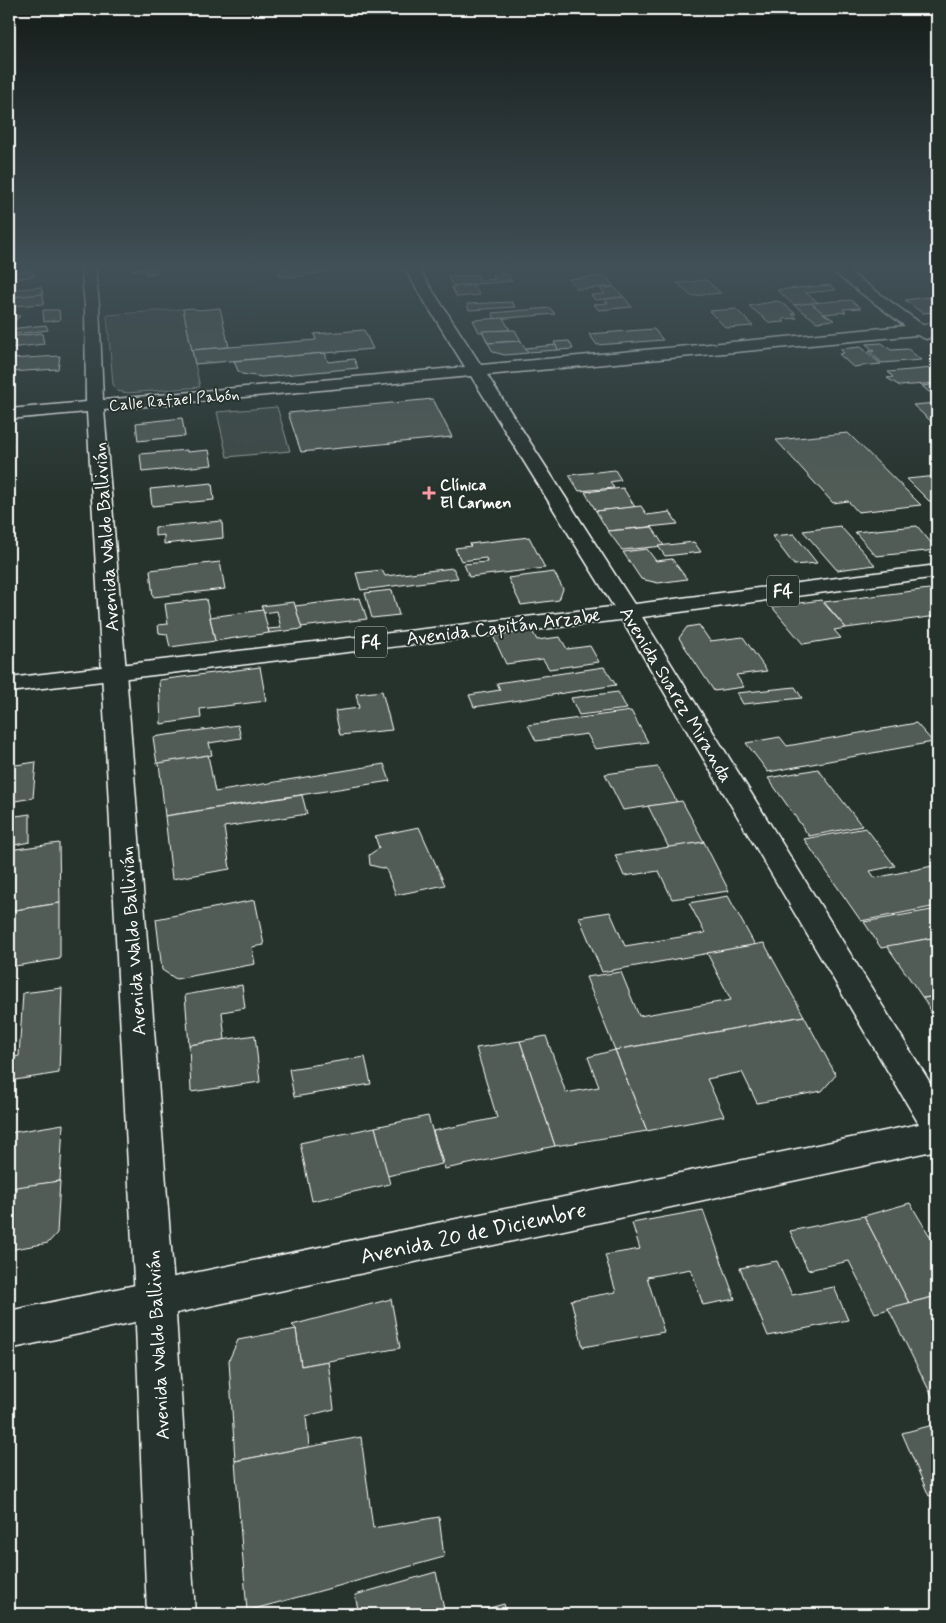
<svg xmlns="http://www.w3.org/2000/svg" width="946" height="1623" font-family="Mynerve,sans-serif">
  <rect width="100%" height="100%" fill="#26332d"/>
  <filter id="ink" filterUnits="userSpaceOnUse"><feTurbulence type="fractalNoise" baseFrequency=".02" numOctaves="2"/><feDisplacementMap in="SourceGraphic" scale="10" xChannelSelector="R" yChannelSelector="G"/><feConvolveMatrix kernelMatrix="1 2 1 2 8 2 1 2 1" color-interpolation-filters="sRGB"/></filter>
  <g filter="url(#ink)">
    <!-- green -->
    <g fill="#3e4944" stroke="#9ea4a2">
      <polygon points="183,309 200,387 128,393 117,391 113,384 107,315"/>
      <polygon points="277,407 290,451 227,457 217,412"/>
    </g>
    <!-- building -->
    <g fill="#515c57" stroke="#fff">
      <polygon points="133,268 156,268 156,273 145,274 146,270 132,270"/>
      <polygon points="281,268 348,268 294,277 279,276"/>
      <polygon points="32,270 35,276 9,280 9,274"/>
      <polygon points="507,274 512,281 453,286 448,277 477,275 480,280 495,279 492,275"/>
      <polygon points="605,276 614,287 577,289 568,279"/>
      <polygon points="706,280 721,293 691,296 677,283"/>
      <polygon points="473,285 480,295 457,297 451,287"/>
      <polygon points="830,285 836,290 806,293 819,303 794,305 777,290"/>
      <polygon points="41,287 43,294 12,297 10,290"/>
      <polygon points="614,287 624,297 595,300 591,295 605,294 600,288"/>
      <polygon points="43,294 44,304 12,306 12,297"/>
      <polygon points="624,297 632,307 599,310 593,304 608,303 604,299"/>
      <polygon points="928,297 932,300 937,299 937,312 922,313 905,300"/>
      <polygon points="851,300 861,308 843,309 846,312 824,314 811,303"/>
      <polygon points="777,301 782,303 796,314 792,314 797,318 782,319 785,322 770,323 749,306"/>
      <polygon points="512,302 515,307 469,310 467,304"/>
      <polygon points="811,303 824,314 834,320 817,322 794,305"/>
      <polygon points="192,308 198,310 220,308 229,347 192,350 183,309"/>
      <polygon points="550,308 555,314 495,319 492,313"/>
      <polygon points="736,309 753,326 726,328 709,311"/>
      <polygon points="43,310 59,310 60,320 44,322"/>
      <polygon points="9,316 20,316 9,327"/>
      <polygon points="503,318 510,330 479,332 473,320"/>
      <polygon points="46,325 48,330 9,335 9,329"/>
      <polygon points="654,329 663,340 597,345 589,334"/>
      <polygon points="364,330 373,349 195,364 192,350 316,340 314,334"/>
      <polygon points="510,330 515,330 521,341 488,343 482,331"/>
      <polygon points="42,333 44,344 9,348 9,337"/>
      <polygon points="521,341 528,353 505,355 493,352 488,343"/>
      <polygon points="569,341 573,349 558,350 554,342"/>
      <polygon points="882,343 891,350 908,349 921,360 882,363 869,351 874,351 866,344"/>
      <polygon points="556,345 558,350 528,352 525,348"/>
      <polygon points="861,347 881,364 853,367 839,354 844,353 840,349"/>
      <polygon points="325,353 328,362 354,359 358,368 262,377 242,374 238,371 234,361"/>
      <polygon points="60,356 58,369 9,372 9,359"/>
      <polygon points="933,368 937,371 937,383 900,386 887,378 893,377 888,372"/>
      <polygon points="937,384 937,392 929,392 922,386"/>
      <polygon points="433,399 452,437 301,452 288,413"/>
      <polygon points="937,403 937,423 934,424 913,405"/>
      <polygon points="182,418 185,436 138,441 136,423"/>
      <polygon points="848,433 921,505 858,512 848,501 833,503 776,440"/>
      <polygon points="12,442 11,497 9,497 9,443"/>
      <polygon points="187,450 187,452 209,450 212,465 142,472 140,454"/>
      <polygon points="615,470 621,480 610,482 614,488 579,491 569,475"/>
      <polygon points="937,476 937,501 929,501 907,479"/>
      <polygon points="212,483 214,500 152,506 150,489"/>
      <polygon points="623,488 635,507 596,511 585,492"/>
      <polygon points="641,506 647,515 670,512 678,524 608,531 596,511"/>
      <polygon points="222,521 223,538 164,544 164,535 155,536 155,527"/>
      <polygon points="840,526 875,565 837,570 803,531"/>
      <polygon points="917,526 937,550 876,556 855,532"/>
      <polygon points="652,527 664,546 622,550 608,531"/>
      <polygon points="794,534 817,563 794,565 772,536"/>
      <polygon points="529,537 545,568 469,577 464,564 487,562 486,558 461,561 455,548 471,546 469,544"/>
      <polygon points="694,542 701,552 665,556 658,546"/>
      <polygon points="647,549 656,561 672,559 687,579 658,583 641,579 623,552"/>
      <polygon points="220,562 225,589 153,597 150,570"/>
      <polygon points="453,568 458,578 361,590 356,573 382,570 385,576"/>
      <polygon points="554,572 563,589 559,600 521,605 508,578"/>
      <polygon points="929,589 937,598 937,616 846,628 824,602"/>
      <polygon points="392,590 399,615 372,618 365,593"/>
      <polygon points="360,598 367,619 301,627 295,606"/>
      <polygon points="206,599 215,641 170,647 167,634 159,633 158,625 168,624 165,604"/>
      <polygon points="821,600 846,628 834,630 841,638 803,644 772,607"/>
      <polygon points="294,602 302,629 269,633 268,629 281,628 277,611 264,613 261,606"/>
      <polygon points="263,610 269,633 215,641 210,617"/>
      <polygon points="699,625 710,641 743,637 767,671 736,675 744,687 714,691 679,638 687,627"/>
      <polygon points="532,631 537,640 560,637 567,649 590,646 599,662 549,669 543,659 506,664 493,636"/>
      <polygon points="260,667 266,701 200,709 201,718 161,724 159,680"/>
      <polygon points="604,667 616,685 474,707 469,695 500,690 497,683"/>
      <polygon points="795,687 802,698 743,704 737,693"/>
      <polygon points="382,691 392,730 340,735 335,711 359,708 356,694"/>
      <polygon points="618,692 627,709 579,715 571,698"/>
      <polygon points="631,711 648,742 595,749 587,734 536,741 528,725"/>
      <polygon points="916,723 933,742 768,772 746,743 780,737 787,746"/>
      <polygon points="238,725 241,738 209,743 212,755 157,764 153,737"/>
      <polygon points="208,755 215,792 384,764 390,781 165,816 159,763"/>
      <polygon points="36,762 33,798 9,802 9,766"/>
      <polygon points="658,767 677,802 623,810 605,774"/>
      <polygon points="818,769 862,826 809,836 768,778"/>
      <polygon points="302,795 307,814 224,827 230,869 172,879 165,816"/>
      <polygon points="682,801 704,842 669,848 648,806"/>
      <polygon points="30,814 30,842 9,846 9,817"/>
      <polygon points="419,827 445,885 396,895 386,869 370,865 369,855 379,848 375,836"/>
      <polygon points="866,828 895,866 870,871 875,878 937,865 937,906 861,921 804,839"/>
      <polygon points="704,842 729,891 672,899 659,871 624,876 615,855"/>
      <polygon points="59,843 60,903 9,911 9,850"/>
      <polygon points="728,896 755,945 602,972 579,917 610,912 625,946 705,933 689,903"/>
      <polygon points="255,900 264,945 252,947 255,964 176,979 162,970 156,919"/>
      <polygon points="60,903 60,959 9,967 9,911"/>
      <polygon points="937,909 937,937 881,948 864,922"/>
      <polygon points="937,937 937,996 923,998 887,946"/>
      <polygon points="764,943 804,1016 615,1050 586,977 621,972 639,1016 731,1000 707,953"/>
      <polygon points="242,985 245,1008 222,1012 225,1040 189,1045 185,995"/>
      <polygon points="62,988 59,1073 9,1081 9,1058 19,1056 23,993"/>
      <polygon points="937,996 937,1021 923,998"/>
      <polygon points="804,1016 836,1075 822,1091 757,1103 742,1072 707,1079 724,1116 647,1131 615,1050"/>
      <polygon points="255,1035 260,1082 191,1092 189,1045"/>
      <polygon points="546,1036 566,1093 599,1087 588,1057 615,1050 647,1131 555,1146 520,1041"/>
      <polygon points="520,1041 555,1146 445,1169 433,1131 497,1118 476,1048"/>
      <polygon points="365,1057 371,1084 294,1097 289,1069"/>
      <polygon points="428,1116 442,1164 387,1176 375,1127"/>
      <polygon points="63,1124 60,1181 9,1189 9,1133"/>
      <polygon points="375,1127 390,1184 312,1201 300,1143"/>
      <polygon points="60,1181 57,1233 48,1243 9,1250 9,1219 14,1218 16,1187"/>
      <polygon points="910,1203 937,1248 937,1296 909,1303 864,1216"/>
      <polygon points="703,1210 735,1299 703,1305 691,1269 647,1277 664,1332 583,1347 571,1300 616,1292 605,1255 640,1249 632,1223"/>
      <polygon points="864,1216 909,1303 875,1313 849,1261 808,1270 790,1231"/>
      <polygon points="777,1261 792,1295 834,1287 848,1320 768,1336 740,1268"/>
      <polygon points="937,1296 937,1406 888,1308"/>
      <polygon points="391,1299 400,1348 301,1366 296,1329 292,1325"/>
      <polygon points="296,1329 301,1366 328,1361 334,1409 306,1416 309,1447 235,1461 229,1360 238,1340"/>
      <polygon points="937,1424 937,1494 929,1496 902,1433"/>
      <polygon points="361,1437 373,1528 439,1517 444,1557 247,1611 235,1461"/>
      <polygon points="436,1572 445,1614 359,1614 355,1595"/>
      <polygon points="504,1604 507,1614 468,1614"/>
    </g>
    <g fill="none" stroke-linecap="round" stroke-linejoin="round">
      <!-- street casing -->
      <g stroke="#fff" stroke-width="3">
        <polygon id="street" points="81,268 95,268 99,305 103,400 465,367 404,268 418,268 481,365 905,326 828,268 844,268 923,325 937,323 937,333 933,333 932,337 926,339 917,335 487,375 639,612 937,1094 937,1150 9,1349 9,1311 919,1124 617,612 471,376 104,410 126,672 123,677 114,679 105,677 102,672 87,412 9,419 9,409 86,402 85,305"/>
      </g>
      <!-- primary casing -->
      <g stroke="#fff" stroke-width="3">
        <polygon id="primary" points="114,665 123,667 126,672 175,1299 195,1614 147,1614 135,1299 102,672 105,667"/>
      </g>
      <!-- highway casing -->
      <g stroke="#fff" stroke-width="3">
        <polygon id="highway" points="937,565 937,577 628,619 9,692 9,678 628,605"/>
      </g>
      <!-- street -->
      <use href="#street" fill="#26332d" fill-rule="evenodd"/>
      <!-- primary -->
      <use href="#primary" fill="#26332d" fill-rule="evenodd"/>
      <!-- highway -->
      <use href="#highway" fill="#26332d" fill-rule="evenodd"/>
    </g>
  </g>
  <!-- sky -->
  <linearGradient id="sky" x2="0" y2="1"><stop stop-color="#151c19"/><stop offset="0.54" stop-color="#415057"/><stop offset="1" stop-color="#415057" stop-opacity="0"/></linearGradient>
  <rect width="946" height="495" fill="url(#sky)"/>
  <!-- markers -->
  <path fill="#ff9aa2" stroke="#26332d" stroke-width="2" d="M426.5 485.5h5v5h5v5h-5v5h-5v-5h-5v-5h5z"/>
  <g text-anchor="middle" stroke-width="4" stroke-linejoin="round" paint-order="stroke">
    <!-- far-street labels -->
    <g font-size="16" fill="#fff" stroke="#26332d">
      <text transform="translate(174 399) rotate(-5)" y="6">Calle Rafael Pabón</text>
    </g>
    <!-- far-poi labels -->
    <g font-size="16" font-weight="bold" fill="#fff" stroke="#26332d" text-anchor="start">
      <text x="440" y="490">Clínica<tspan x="440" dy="18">El Carmen</tspan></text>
    </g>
    <!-- shield labels -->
    <g fill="#26332d" stroke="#bec2c0" stroke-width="1">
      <rect x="767" y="575.5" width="32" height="31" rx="4"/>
      <rect x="355" y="626.5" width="32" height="31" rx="4"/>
    </g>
    <g font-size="18" font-weight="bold" fill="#fff">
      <text x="783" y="597">F4</text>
      <text x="371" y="648">F4</text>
    </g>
    <!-- street labels -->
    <g font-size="19" fill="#fff" stroke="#26332d">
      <text transform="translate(105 537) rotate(-94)" y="7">Avenida Waldo Ballivián</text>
      <text transform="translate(503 626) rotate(-7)" y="7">Avenida Capitán Arzabe</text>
      <text transform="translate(677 694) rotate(59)" y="7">Avenida Suarez Miranda</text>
      <text transform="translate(132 941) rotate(-94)" y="7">Avenida Waldo Ballivián</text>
      <text transform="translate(157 1345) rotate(-93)" y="7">Avenida Waldo Ballivián</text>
    </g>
    <!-- near-street labels -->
    <g font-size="22" fill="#fff" stroke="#26332d">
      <text transform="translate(473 1232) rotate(-12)" y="8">Avenida 20 de Diciembre</text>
    </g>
  </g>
  <!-- margin -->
  <rect width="946" height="1623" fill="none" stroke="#26332d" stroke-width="30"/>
  <rect x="15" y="15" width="916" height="1593" fill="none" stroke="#fff" stroke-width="2" filter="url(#ink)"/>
</svg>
